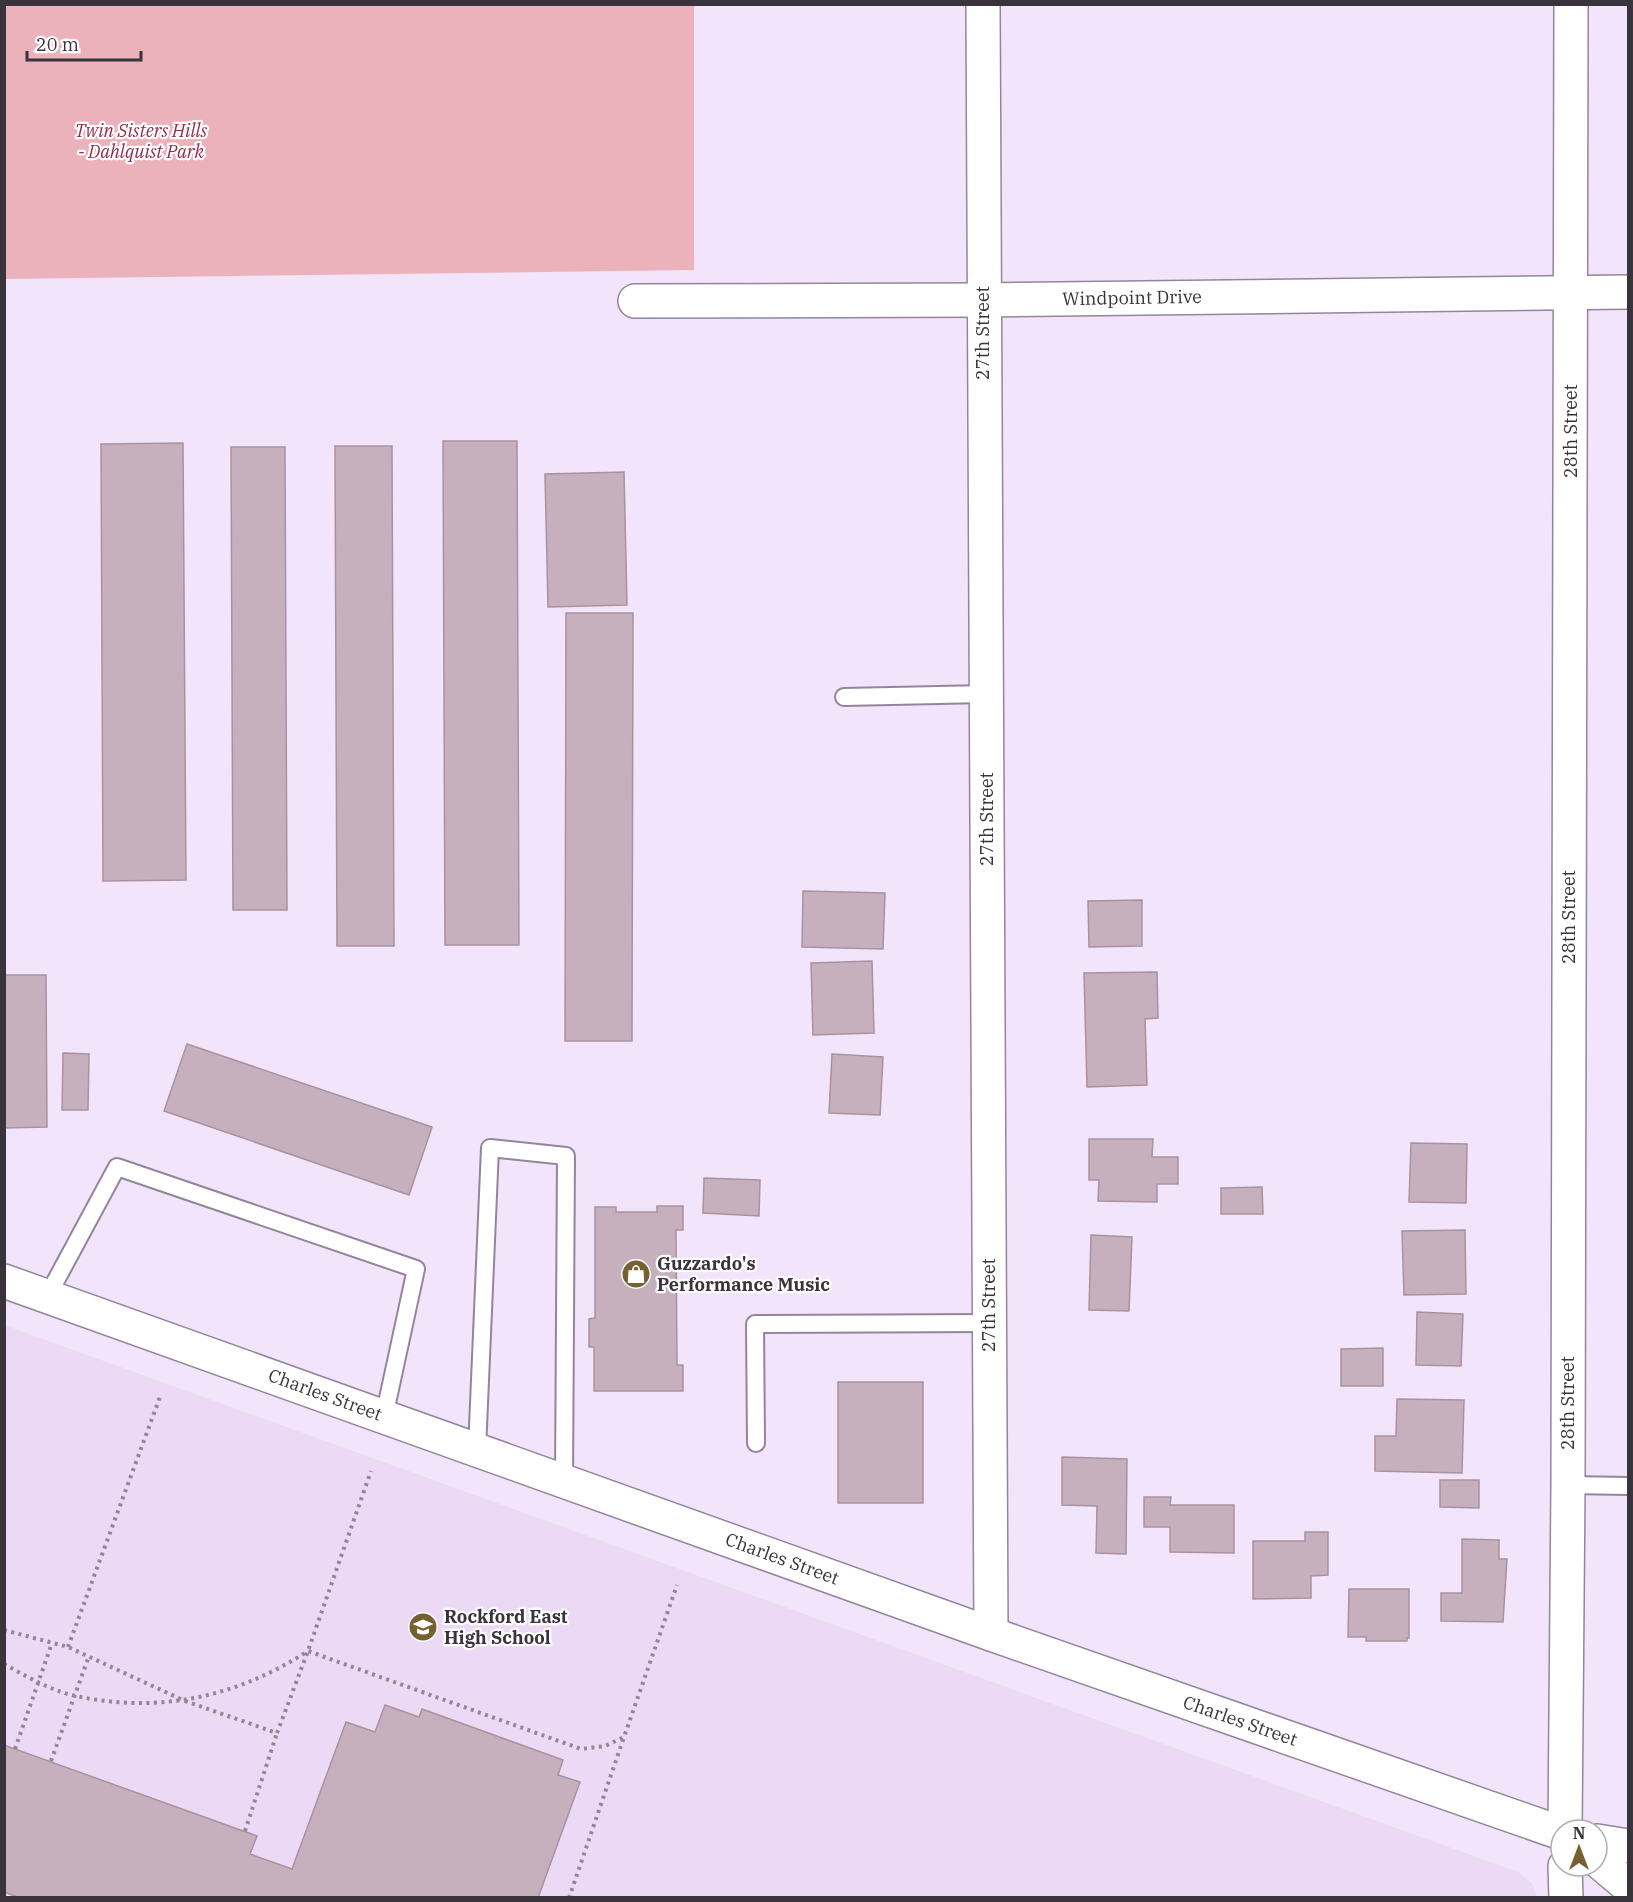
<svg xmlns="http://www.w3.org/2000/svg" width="1633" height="1902" font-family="'IBM Plex Serif',serif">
  <rect width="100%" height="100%" fill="#f2e4fa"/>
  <!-- built -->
  <polygon fill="#ecd9f6" points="4,1325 1518,1872 1532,1883 1537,1897 5,1897"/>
  <!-- green -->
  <polygon fill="#ecb2bc" points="4,5 694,5 694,270 5,279"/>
  <!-- building -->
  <g fill="#c7b0be" stroke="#a992a0" stroke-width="1.5">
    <polygon points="443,441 517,441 519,945 445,945"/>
    <polygon points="183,443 186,880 103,881 101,444"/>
    <polygon points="335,446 392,446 394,946 337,946"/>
    <polygon points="231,447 285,447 287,910 233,910"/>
    <polygon points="624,472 627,605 548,607 545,474"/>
    <polygon points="566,613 633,613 632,1041 565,1041"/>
    <polygon points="803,891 885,893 883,949 802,947"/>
    <polygon points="1142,900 1142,946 1089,947 1088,901"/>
    <polygon points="872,961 874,1033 813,1035 811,963"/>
    <polygon points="1157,972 1158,1018 1145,1019 1147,1085 1087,1087 1084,973"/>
    <polygon points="4,975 46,975 47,1127 4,1128"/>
    <polygon points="187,1044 432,1127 409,1195 164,1111"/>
    <polygon points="63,1053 89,1054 88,1110 62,1110"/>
    <polygon points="832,1054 883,1057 880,1115 829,1113"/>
    <polygon points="1089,1139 1153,1139 1152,1157 1178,1157 1178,1184 1157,1184 1157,1202 1098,1201 1099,1180 1089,1180"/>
    <polygon points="1411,1143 1467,1144 1466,1203 1409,1202"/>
    <polygon points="704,1178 760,1180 759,1216 703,1213"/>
    <polygon points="1262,1187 1263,1214 1221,1214 1221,1188"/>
    <polygon points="657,1206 683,1206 683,1230 676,1230 677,1365 683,1365 683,1391 594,1391 594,1347 589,1347 589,1319 595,1318 595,1207 616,1207 616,1212 657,1212"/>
    <polygon points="1465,1230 1466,1294 1404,1295 1402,1231"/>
    <polygon points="1091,1235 1132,1237 1129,1311 1089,1310"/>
    <polygon points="1417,1312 1463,1314 1461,1366 1416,1365"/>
    <polygon points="1383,1348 1383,1386 1341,1386 1341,1349"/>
    <rect x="838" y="1382" width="85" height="121"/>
    <polygon points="1397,1399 1464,1400 1462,1473 1375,1471 1375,1436 1396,1436"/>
    <polygon points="1062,1457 1127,1459 1126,1554 1096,1553 1097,1506 1062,1505"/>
    <polygon points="1440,1480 1479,1480 1479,1508 1440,1507"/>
    <polygon points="1144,1497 1171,1497 1170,1505 1234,1505 1234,1553 1170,1552 1170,1527 1144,1527"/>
    <polygon points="1305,1532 1328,1532 1328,1575 1311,1576 1311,1598 1253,1599 1253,1541 1305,1541"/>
    <polygon points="1462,1539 1499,1540 1499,1559 1507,1559 1503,1622 1441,1621 1441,1593 1462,1593"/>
    <polygon points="1349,1589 1409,1589 1409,1638 1407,1638 1407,1641 1366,1641 1366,1637 1348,1637"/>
    <polygon points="385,1705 419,1717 422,1709 563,1760 558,1775 580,1782 538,1898 20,1898 4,1892 4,1745 257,1836 250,1854 292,1869 346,1722 375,1732"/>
  </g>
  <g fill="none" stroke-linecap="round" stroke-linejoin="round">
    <!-- service casing -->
    <g stroke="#93869a" stroke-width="20">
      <g id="service">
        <polyline points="844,697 986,694"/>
        <polyline points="47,1297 117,1167 416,1269 384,1417"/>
        <polyline points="756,1443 755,1324 990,1323"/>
        <polyline points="477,1450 490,1148 566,1156 564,1482"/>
        <polyline points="1568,1485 1628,1486"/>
      </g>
    </g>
    <!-- minor casing -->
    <g stroke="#93869a" stroke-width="36">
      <g id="minor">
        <polyline points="983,4 991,1634"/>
        <polyline points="635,301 983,300 1628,292"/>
        <polyline points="1565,1830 1568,1485 1571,4"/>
        <polyline points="1565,1866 1566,1898"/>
      </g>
    </g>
    <!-- secondary casing -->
    <g stroke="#93869a" stroke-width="36">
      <g id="secondary">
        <polyline points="4,1281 991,1634 1561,1833"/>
        <polyline points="1597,1841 1628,1846"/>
        <polyline points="1597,1860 1628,1886"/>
      </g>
    </g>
    <!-- path -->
    <g stroke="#918796" stroke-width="4" stroke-dasharray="3 4.5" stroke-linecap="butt">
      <polyline points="4,1630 68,1647 185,1701 277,1733 308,1651 371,1471"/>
      <polyline points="68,1647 160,1397"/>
      <path d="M4,1664c22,12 47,27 72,32 83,18 161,1 232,-45l273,98 24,-3 19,-9 53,-152"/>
      <polyline points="15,1749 52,1643"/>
      <polyline points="51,1761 89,1656"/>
      <polyline points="245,1831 277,1733"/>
      <polyline points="569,1898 624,1737"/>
    </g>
    <!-- service -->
    <use href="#service" stroke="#fff" stroke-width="16"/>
    <!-- minor -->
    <use href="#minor" stroke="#fff" stroke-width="33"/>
    <!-- secondary -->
    <use href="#secondary" stroke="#fff" stroke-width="33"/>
  </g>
  <!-- icons -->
  <defs>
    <g id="shop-disc" transform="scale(1.5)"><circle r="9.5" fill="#756130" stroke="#fff"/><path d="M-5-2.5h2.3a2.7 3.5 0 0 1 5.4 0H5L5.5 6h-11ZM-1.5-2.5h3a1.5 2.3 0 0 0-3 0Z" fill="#fff"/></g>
    <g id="school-disc" transform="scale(1.5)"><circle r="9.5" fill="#756130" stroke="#fff"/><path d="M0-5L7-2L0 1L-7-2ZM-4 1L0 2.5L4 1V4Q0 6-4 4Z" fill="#fff"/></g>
  </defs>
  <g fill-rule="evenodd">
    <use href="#shop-disc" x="636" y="1274"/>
    <use href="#school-disc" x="423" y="1627"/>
  </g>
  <g text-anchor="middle" stroke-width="4.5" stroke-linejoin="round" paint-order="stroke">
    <!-- park labels -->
    <g font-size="18" font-style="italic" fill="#932b49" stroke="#fff">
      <text x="141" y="137">Twin Sisters Hills<tspan x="141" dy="21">- Dahlquist Park</tspan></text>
    </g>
    <!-- street labels -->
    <g font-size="18" fill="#39333c" stroke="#fff">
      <text transform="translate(1132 298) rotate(-1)" y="6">Windpoint Drive</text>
      <text transform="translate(983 333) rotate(-90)" y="6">27th Street</text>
      <text transform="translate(1571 431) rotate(-90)" y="6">28th Street</text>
      <text transform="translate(987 819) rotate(-90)" y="6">27th Street</text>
      <text transform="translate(1569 917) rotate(-90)" y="6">28th Street</text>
      <text transform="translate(989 1305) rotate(-90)" y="6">27th Street</text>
      <text transform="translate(325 1395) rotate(20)" y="6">Charles Street</text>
      <text transform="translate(1568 1403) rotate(-90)" y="6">28th Street</text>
      <text transform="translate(782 1559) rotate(20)" y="6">Charles Street</text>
      <text transform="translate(1240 1721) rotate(19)" y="6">Charles Street</text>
    </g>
    <!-- poi labels -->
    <g font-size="18" font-weight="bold" fill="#39333c" stroke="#fff" text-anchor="start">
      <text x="657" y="1270">Guzzardo's<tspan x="657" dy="21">Performance Music</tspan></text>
      <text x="444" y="1623">Rockford East<tspan x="444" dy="21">High School</tspan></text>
    </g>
  </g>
  <!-- border -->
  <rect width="1633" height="1902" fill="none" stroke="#39333c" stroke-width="12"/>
  <!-- north arrow -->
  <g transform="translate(1579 1848)"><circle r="28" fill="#ffffff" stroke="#b0adb1" stroke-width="1.5"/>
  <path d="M0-4.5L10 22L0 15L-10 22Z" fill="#756130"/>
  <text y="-9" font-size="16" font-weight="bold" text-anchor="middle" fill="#39333c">N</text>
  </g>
  <!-- scale -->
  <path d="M27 51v9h114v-9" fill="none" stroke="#39333c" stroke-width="3"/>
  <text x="36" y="51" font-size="18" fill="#39333c" stroke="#ffffff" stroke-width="4.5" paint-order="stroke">20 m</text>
</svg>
